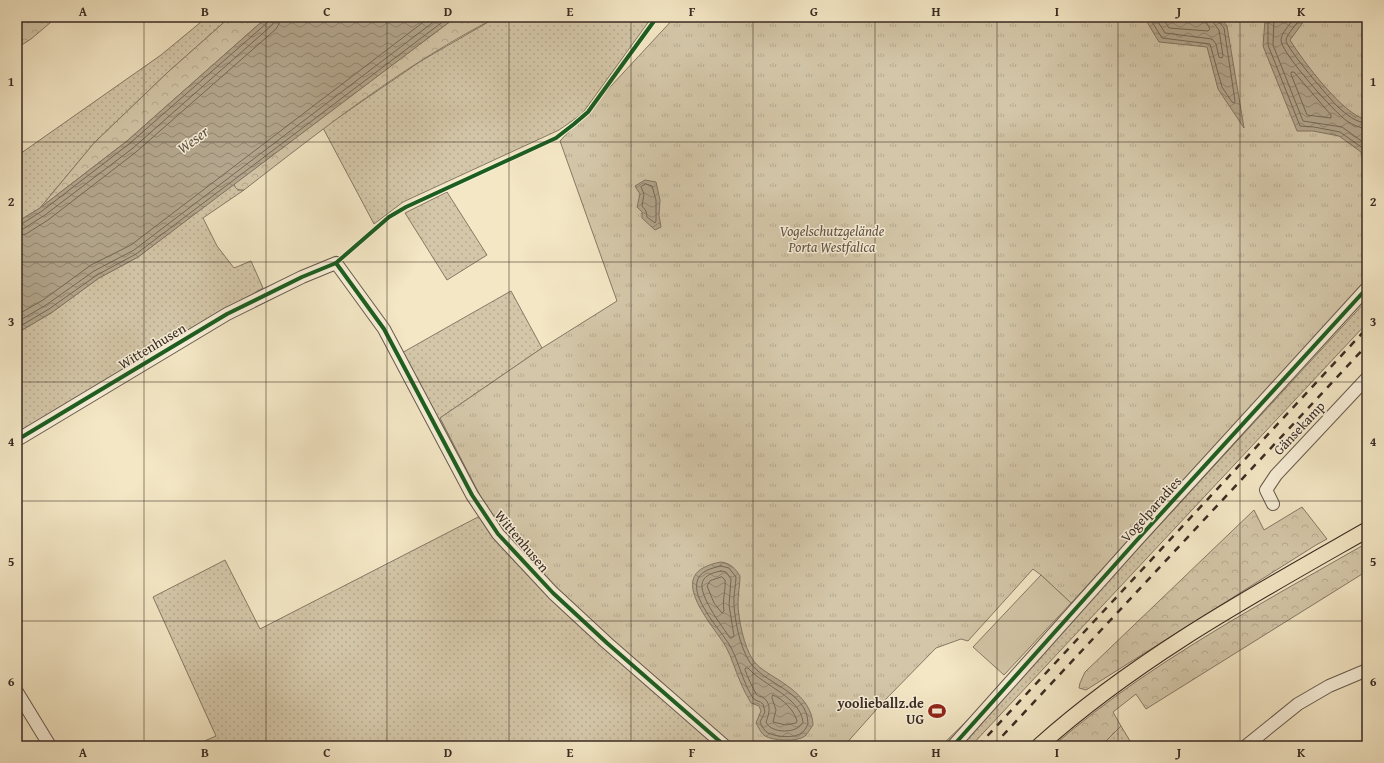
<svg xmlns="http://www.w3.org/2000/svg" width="1384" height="763" font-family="'Gentium Book Plus',serif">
  <defs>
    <pattern id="grass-dots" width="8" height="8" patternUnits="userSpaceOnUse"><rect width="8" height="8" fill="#d4c7a9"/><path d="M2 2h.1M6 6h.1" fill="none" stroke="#b7ab91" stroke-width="1.8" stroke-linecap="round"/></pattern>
    <pattern id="forest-crowns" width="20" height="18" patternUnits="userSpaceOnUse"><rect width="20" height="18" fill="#d4c7a9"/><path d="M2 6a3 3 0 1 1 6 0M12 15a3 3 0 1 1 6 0" fill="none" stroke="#b7ab91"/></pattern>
    <pattern id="park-tufts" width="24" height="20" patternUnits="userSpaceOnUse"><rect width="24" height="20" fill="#d4c7a9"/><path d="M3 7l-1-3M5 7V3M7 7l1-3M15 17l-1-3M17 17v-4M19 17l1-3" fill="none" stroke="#b7ab91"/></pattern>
    <pattern id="water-waves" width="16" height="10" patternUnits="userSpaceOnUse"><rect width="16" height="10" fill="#b4a78e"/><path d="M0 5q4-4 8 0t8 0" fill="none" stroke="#938874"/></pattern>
  </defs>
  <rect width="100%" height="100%" fill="#f4e7c5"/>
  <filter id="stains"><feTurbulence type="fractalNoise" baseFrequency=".005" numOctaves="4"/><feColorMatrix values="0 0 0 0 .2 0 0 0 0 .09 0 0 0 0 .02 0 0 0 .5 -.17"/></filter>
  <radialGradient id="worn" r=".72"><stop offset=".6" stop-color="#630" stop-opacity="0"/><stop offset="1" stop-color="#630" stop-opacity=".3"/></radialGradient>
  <!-- grass -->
  <g fill="url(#grass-dots)" stroke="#867966">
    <polygon points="207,17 230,17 168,72 94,143 40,208 17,222 17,156 161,55"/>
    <polygon points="497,17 652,17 582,114 559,130 403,202 374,224 323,128 421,61"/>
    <polygon points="234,184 238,190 244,190 203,218 217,246 234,268 251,261 263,288 210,318 17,433 17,333 51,313 99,278 138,257"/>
    <polygon points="447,192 487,255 447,280 405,213"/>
    <polygon points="511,291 542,348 440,418 488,511 729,746 193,746 216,736 153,597 225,560 260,629 482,515 393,358"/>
    <polygon points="1367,300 1367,323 971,746 941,746 1087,604"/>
    <polygon points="1121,726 1133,746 1101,746"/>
  </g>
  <!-- forest -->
  <g fill="url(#forest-crowns)" stroke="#867966">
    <polygon points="27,17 57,17 31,39 17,48 17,26"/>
    <polygon points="230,17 267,17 127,141 40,208 94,143 168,72"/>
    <path d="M456,17h41c-92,47 -172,110 -253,173 -6,0 -8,0 -10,-6z"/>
    <polygon points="1302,507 1327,539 1316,545 1086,690 1079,688 1080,683 1085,672 1254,510 1264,530"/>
    <path d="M1367,543v28l-221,138 -10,-15 -23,18 8,14 -20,20h-48c27,-23 55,-45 84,-65 74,-51 153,-94 230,-138z"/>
  </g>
  <!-- park -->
  <polygon fill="url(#park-tufts)" stroke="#867966" points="675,17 1367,17 1367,283 1071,603 1041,575 1033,569 968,641 961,639 936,648 884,701 844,746 729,746 557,594 505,538 488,511 440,418 542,348 617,301 560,141"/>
  <!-- garden -->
  <polygon fill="#d4c7a9" stroke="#867966" points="1041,575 1071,603 1004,675 973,647"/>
  <!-- water -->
  <g fill="url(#water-waves)" stroke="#837563">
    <polygon points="267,17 456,17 138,257 99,278 51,313 17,333 17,222 40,208 127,141"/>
    <polygon points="1144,17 1220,17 1227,26 1244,128 1218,89 1207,47 1159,42"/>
    <path d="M1264,17h43l-17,23c13,21 53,75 77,80v49l-3,-2 -3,-15 -22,-16 -26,-5h-16l-34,-85 2,-26z"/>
    <polygon points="645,180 656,182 660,200 659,215 661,227 655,230 642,218 642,212 637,207 640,194 635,186"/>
    <path d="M721,562c9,1 14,6 19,14 0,9 -2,18 -2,27 0,15 6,44 15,57 5,7 13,12 21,17 18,11 38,25 39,48 -2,3 -5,8 -8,11 -7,6 -32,5 -40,0 -4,-3 -7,-9 -9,-13l5,-12 -2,-5 -8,-3c-4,-7 -8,-14 -11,-22 -5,-11 -8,-23 -14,-34 -10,-18 -53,-63 -23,-79 5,-3 12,-5 18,-6z"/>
  </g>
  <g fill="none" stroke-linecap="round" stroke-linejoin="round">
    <!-- shore -->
    <g stroke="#766958" stroke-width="1">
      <polyline points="1149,17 1162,38 1210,44 1222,87 1232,102 1234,103 1235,101 1224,28 1218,21 1217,17"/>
      <polyline points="1155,17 1165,33 1212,39 1216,44 1219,57 1222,58 1223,56 1219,30 1213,22 1212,17"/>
      <polyline points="1162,17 1169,28 1208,31 1210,29 1207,24 1206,17"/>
      <polyline points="1268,17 1268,45 1300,126 1314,127 1340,132 1364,149 1367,161"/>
      <polyline points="1274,17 1273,45 1303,121 1342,127 1367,145"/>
      <path d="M1296,17c-5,6 -15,16 -15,23 0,13 54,73 66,81 6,4 13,7 20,8"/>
      <path d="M1302,17c-4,5 -15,17 -16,23 -1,7 45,60 52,67 8,7 18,16 29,16"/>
      <polygon points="1292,72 1294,72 1331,115 1331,118 1307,115 1291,74"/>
      <polygon points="646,184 652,186 656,200 656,221 655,223 647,217 646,211 642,206 644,194 641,187"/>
      <polyline points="17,225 20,225 42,211 129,144 268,22 269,17"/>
      <polyline points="17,230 23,229 45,215 133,148 271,26 274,22 274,17"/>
      <polyline points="17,236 26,234 48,220 136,152 276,29 279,24 280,17"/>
      <polyline points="17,315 43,300 91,265 131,245 430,17"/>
      <polyline points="17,322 46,305 94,271 134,250 440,17"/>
      <polyline points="17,328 49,309 97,275 136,254 449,17"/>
      <path d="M721,566l8,2 7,9c0,9 -3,18 -2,28 1,17 6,41 15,56 14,23 59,30 59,63 -1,2 -3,6 -5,8 -8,7 -26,5 -35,1 -4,-2 -6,-7 -8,-11l5,-10 -2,-8c-3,-3 -8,-3 -10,-6 -11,-17 -14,-37 -24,-54 -8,-12 -18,-23 -25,-36 -4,-7 -9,-17 -7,-26 2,-11 15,-14 24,-16z"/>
      <path d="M721,571l5,1 5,7 -2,26 5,31 -2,2h-2c-7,-11 -36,-47 -26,-59 4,-5 11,-7 17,-8z"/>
      <path d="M722,577l3,3c1,10 -3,20 -1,31l-2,2 -8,-10 -7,-17 3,-5z"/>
      <path d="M746,668h2c16,18 52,29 55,54 -5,12 -32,12 -37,0 3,-8 6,-17 -2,-24 -3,-2 -6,-1 -8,-4 -4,-8 -8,-16 -11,-24z"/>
      <path d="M773,695c10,4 21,15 24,26l-1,2 -10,2 -13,-3 3,-12 -4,-12z"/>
    </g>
    <!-- minor casing -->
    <g stroke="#685a4c" stroke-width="14">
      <g id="minor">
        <polyline points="17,440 227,314 302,277 336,263 384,329 472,495 498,534 553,593 607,643 725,746"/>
        <polyline points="1273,504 1266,490 1276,475 1367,378"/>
        <polyline points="17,692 50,746"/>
        <polyline points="953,746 1137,540 1367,288"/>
        <polyline points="1246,746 1298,704 1329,686 1367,670"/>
      </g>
    </g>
    <!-- major casing -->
    <g stroke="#392b23" stroke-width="17">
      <path id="major" d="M1039,746c98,-88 214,-151 328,-216"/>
    </g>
    <!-- minor -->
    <use href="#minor" stroke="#f8efd9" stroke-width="12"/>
    <!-- major -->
    <use href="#major" stroke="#f4e7c5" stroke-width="15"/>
    <!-- rail -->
    <g stroke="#392b23" stroke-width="2.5" stroke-dasharray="7 7" stroke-linecap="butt">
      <polyline points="978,746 1367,328"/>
      <polyline points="993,746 1367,345"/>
    </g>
    <!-- cycleway casing -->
    <g stroke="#f8efd9" stroke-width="6">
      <g id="cycleway">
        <polyline points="336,263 384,329 472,495 498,534 553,593 607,643 725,746"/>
        <polyline points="17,440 227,314 302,277 336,263 389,217 406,207 556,138 574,124 588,112 657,17"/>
        <polyline points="953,746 1137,540 1367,288"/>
      </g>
    </g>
    <!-- cycleway -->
    <use href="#cycleway" stroke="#1b5e20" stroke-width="4"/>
  </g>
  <!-- grid -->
  <path fill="none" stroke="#392b23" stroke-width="1" stroke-opacity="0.55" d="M144,17v729M266,17v729M387,17v729M509,17v729M631,17v729M753,17v729M875,17v729M997,17v729M1118,17v729M1240,17v729M17,142h1350M17,262h1350M17,382h1350M17,501h1350M17,621h1350"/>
  <!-- icons -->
  <defs>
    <g id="stadium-bare" transform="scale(1.38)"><path d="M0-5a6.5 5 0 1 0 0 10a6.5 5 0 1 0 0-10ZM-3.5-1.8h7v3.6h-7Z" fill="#8f2418" stroke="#f8efd9" stroke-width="2.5" paint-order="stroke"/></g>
  </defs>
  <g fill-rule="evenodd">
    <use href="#stadium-bare" x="937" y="711"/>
  </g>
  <g text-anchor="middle" stroke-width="3" stroke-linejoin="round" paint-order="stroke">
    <!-- park labels -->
    <g font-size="14" font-style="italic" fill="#605244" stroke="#f8efd9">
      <text x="832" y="236">Vogelschutzgelände<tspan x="832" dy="16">Porta Westfalica</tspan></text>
    </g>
    <!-- street labels -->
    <g font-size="14" fill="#392b23" stroke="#f8efd9">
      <text transform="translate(152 346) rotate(-31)" y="5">Wittenhusen</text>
      <text transform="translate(1299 428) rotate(-47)" y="5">Gänsekamp</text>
      <text transform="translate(1151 509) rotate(-48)" y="5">Vogelparadies</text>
      <text transform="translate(522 541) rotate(50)" y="5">Wittenhusen</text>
    </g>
    <!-- poi labels -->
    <g font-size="14" font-weight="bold" fill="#392b23" stroke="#f8efd9" text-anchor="end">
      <text x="924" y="708">yoolieballz.de<tspan x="924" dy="16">UG</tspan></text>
    </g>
    <!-- water labels -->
    <g font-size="15" font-style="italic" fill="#5e5043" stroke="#f8efd9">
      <text transform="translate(193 140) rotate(-37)" y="5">Weser</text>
    </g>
  </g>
  <!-- margin -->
  <rect width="1384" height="763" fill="none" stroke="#f4e7c5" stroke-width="44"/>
  <rect x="22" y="22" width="1340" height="719" fill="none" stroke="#392b23" stroke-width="1.5"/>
  <g font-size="13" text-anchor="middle" font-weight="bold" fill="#392b23">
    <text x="83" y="16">A</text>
    <text x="205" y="16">B</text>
    <text x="327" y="16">C</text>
    <text x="448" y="16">D</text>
    <text x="570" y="16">E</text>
    <text x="692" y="16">F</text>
    <text x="814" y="16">G</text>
    <text x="936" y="16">H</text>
    <text x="1057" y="16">I</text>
    <text x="1179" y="16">J</text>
    <text x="1301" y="16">K</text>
    <text x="11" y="86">1</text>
    <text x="1373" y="86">1</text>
    <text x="11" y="206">2</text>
    <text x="1373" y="206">2</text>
    <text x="11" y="326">3</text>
    <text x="1373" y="326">3</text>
    <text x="11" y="446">4</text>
    <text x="1373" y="446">4</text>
    <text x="11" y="566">5</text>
    <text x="1373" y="566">5</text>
    <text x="11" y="686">6</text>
    <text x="1373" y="686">6</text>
    <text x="83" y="757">A</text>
    <text x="205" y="757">B</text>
    <text x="327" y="757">C</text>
    <text x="448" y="757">D</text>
    <text x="570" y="757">E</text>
    <text x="692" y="757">F</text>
    <text x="814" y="757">G</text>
    <text x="936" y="757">H</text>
    <text x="1057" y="757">I</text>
    <text x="1179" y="757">J</text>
    <text x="1301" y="757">K</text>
  </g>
  <rect width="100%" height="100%" filter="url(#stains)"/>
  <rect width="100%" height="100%" fill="url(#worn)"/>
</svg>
